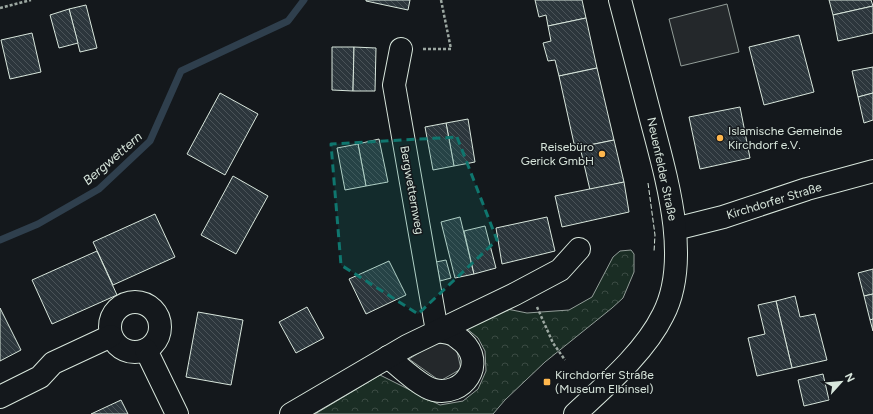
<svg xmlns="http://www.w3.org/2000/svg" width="873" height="414" font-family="Figtree,sans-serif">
  <defs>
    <pattern id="forest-crowns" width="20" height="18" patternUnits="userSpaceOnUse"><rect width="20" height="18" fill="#1a2d24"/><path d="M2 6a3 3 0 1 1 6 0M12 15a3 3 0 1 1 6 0" fill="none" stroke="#3b4b43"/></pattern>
    <pattern id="building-back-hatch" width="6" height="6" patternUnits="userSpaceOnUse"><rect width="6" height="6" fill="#2c363c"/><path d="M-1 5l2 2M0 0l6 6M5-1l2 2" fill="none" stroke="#4a5358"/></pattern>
  </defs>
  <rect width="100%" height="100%" fill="#14181c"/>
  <!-- forest -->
  <polygon fill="url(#forest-crowns)" stroke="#939e99" points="631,250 634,254 634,272 623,298 612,308 545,362 505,400 493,414 315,414 380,375 440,405 463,401 478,389 486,371 485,351 478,338 466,328 507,309 527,313 569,310 592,297 613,257 620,251"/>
  <!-- parking -->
  <g fill="#24282b" stroke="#939e99">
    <polygon points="727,4 739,52 681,66 669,19"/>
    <polygon points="445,343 457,351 461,369 440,381 409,359 433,344"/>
  </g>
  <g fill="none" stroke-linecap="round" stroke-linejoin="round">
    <!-- stream -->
    <polyline stroke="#2f3f4d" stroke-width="7" points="0,240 38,224 99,189 150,141 181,71 288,21 304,0"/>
  </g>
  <!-- building -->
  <g fill="url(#building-back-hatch)" stroke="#d8e6dc">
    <polygon points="366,0 410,0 408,10 366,1"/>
    <polygon points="535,0 582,0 586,18 548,26 546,15 539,17"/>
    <polygon points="829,0 871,0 873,6 833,15"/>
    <polygon points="86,5 97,48 80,52 69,9"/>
    <polygon points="873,6 873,33 838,41 833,15"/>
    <polygon points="69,9 78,43 59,48 50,15"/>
    <polygon points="586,18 597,68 559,76 555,60 548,61 543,43 551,41 548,26"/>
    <polygon points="32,33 41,72 10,79 1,40"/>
    <polygon points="799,35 814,92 764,105 749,47"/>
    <polygon points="332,47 354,47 353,91 332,90"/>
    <polygon points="354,47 376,48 375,91 353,91"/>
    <polygon points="873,67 873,93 858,97 852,71"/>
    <polygon points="597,68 614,140 575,148 559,76"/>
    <polygon points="220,93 258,114 225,175 187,154"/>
    <polygon points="873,93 873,120 864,123 858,97"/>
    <polygon points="740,107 750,158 700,169 689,117"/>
    <polygon points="468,119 475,162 454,166 446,123"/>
    <polygon points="446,123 454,166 433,170 425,127"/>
    <polygon points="379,139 388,182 366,186 358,144"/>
    <polygon points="614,140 624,182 590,190 580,147"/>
    <polygon points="358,144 366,186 345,190 337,148"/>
    <polygon points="233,176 268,196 236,254 201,235"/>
    <polygon points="624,182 629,212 562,227 555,196"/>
    <polygon points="155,214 175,257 113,285 93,242"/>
    <polygon points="460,217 474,274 455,278 441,222"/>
    <polygon points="547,217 555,251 502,264 496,228"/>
    <polygon points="485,226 496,268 474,274 464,231"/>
    <polygon points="97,251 117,295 52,324 32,280"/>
    <polygon points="446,260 451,278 440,281 436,262"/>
    <polygon points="389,261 406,295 366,314 349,279"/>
    <polygon points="873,269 873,294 864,296 858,273"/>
    <polygon points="873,294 873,319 870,320 864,296"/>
    <polygon points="795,296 800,317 815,314 827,360 792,368 776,301"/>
    <polygon points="776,301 792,368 757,376 748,338 765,334 758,305"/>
    <polygon points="307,307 324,338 296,353 279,322"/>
    <polygon points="0,308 21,350 0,361"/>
    <polygon points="198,312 243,320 231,385 186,377"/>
    <polygon points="873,319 873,331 870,320"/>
    <polygon points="823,374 829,400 804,406 798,380"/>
    <polygon points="121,400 128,414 91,414"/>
  </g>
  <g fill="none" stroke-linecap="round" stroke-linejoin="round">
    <!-- minor casing -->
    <g stroke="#d8e6dc" stroke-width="24">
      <g id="minor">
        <polyline points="401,49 394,85 437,331"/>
        <polyline points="675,229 723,217 807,189 873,171"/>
        <circle cx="135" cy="327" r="25"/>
        <polyline points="146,350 177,414"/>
        <path d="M388,357c11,9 33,30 46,33 29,7 53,-26 28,-49 -3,-2 -7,-6 -10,-7 -5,-2 -11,-2 -15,-3"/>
        <polyline points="0,397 40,377 53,363 111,336"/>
        <polyline points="291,414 407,346 515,294 560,270 579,249"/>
      </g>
    </g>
    <!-- major casing -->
    <g stroke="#d8e6dc" stroke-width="24">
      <path id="major" d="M575,414c30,-28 70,-62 88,-99 30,-57 1,-145 -14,-204 -10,-37 -19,-74 -29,-111"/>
    </g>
    <!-- path -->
    <g stroke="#9da8a2" stroke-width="2.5" stroke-dasharray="3 2" stroke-linecap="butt">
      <polyline points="0,8 31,0"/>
      <polyline points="423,49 451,49 441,0"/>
      <polyline points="537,307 553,343 565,360"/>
    </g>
    <!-- minor -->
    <use href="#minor" stroke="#14181c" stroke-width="22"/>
    <!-- major -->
    <use href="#major" stroke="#14181c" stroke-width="22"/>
    <!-- fence -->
    <polyline stroke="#d8e6dc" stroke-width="1" stroke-dasharray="5 2" stroke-linecap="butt" points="648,183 655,235 654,252"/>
  </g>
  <!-- marked area -->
  <path fill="#0f766e" fill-opacity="0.2" stroke="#0f766e" stroke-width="3" stroke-dasharray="8 5" stroke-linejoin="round" d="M457,137l40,103 -79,74 -77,-49 -10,-121z"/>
  <!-- markers -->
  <g fill="#ffb74d" stroke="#14181c" stroke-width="1.5">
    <circle cx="720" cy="138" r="4"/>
    <circle cx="602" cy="154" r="4"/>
    <rect x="543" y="378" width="8" height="8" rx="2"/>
  </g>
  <g text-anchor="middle" stroke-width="3" stroke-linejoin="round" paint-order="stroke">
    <!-- poi labels -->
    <g font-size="12" fill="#d8e6dc" stroke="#14181c" text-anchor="start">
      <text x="728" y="135">Islamische Gemeinde<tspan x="728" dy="14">Kirchdorf e.V.</tspan></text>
      <text x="594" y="151" text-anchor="end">Reisebüro<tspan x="594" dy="14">Gerick GmbH</tspan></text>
      <text x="555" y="379">Kirchdorfer Straße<tspan x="555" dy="14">(Museum Elbinsel)</tspan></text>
    </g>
    <!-- street labels -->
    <g font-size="12" fill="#d8e6dc" stroke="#14181c">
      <text transform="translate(662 169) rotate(78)" y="4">Neuenfelder Straße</text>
      <text transform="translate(412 190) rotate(80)" y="4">Bergwetternweg</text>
      <text transform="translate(774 201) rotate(-17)" y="4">Kirchdorfer Straße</text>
    </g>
    <!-- water labels -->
    <g font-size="13" font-style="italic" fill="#d8e6dc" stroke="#14181c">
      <text transform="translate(112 158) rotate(-41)" y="5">Bergwettern</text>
    </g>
  </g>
  <!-- north arrow -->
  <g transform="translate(841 382) rotate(63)" stroke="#14181c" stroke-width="3" paint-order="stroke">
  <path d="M0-3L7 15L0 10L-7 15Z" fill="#d8e6dc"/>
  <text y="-6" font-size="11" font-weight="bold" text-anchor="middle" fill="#d8e6dc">N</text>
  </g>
</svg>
